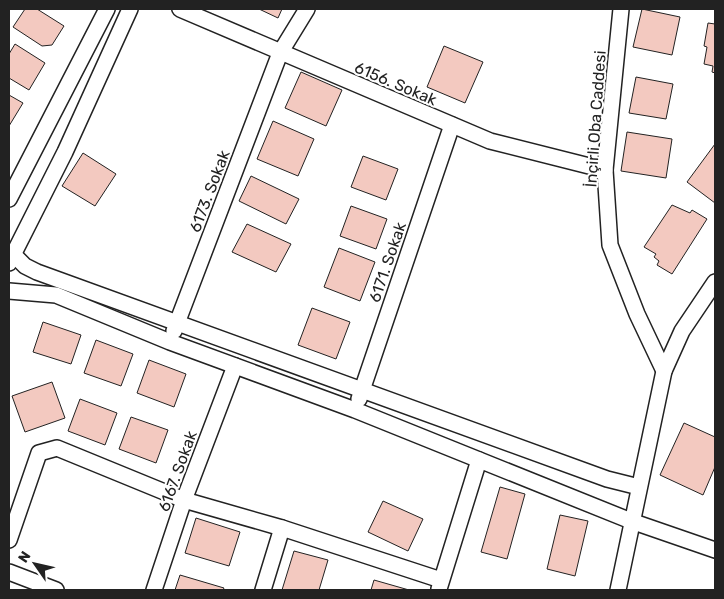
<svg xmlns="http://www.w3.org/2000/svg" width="724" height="599" font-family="Rubik,sans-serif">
  <rect width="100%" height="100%" fill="#fff"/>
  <!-- building -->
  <g fill="#f3c9c0" stroke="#222">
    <polygon points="25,9 37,9 64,26 52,45 42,46 13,27"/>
    <polygon points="259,9 282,9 278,18"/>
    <polygon points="642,9 680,17 672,55 633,47"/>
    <polygon points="708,23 715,24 715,73 712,72 713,66 704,64 707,47 704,46"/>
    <polygon points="15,44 45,63 29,90 9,78 9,54"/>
    <polygon points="444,46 483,62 465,103 427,87"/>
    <polygon points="301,72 342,90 326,126 285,108"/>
    <polygon points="636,77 673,84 666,119 629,113"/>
    <polygon points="9,95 23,103 9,126"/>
    <polygon points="273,121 314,139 298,176 257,159"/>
    <polygon points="627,132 672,139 666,178 621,171"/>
    <polygon points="715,144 715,203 687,182"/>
    <polygon points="83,153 116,174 95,206 62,186"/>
    <polygon points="363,156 398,169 386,200 351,187"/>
    <polygon points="251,176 299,199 286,224 239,201"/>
    <polygon points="672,205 690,213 692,210 707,219 672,274 657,265 659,261 654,257 656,254 644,247"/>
    <polygon points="351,206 387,219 376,249 340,236"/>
    <polygon points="247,224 291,244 276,272 232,252"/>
    <polygon points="339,248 375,262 360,301 324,287"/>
    <polygon points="312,308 350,322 336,359 298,345"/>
    <polygon points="43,322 81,335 71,364 33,352"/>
    <polygon points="96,340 133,354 121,386 84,373"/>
    <polygon points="149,360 186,374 174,407 137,393"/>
    <polygon points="52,382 65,418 25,432 12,396"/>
    <polygon points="80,399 117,413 105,445 68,431"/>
    <polygon points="131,417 168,430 156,463 119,449"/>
    <polygon points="684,423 715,437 715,467 703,495 660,475"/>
    <polygon points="500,487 525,494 507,559 481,552"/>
    <polygon points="383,501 423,519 408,551 368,532"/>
    <polygon points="560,515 588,521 575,576 547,569"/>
    <polygon points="196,518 240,532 229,566 185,553"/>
    <polygon points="294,551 328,560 319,590 282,590"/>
    <polygon points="180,575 224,588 223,590 175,590"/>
    <polygon points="374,580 409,590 371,590"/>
  </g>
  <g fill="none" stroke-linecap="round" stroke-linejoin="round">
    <!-- minor casing -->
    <g stroke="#222" stroke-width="18">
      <g id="minor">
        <polyline points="180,9 490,141 605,170"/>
        <polyline points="621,9 605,170 610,245 637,314 664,371"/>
        <polyline points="9,199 107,9"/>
        <path d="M14,255l11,11 12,6c191,68 380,139 570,207l32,8"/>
        <polyline points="9,263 65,152 130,9"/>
        <polyline points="9,291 56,295 170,342 355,410 631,521 715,550"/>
        <polyline points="174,331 280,53 307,9"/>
        <polyline points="359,399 452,125"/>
        <polyline points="9,540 39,453 57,448 184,500 282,528 441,580"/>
        <polyline points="9,572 56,590"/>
        <polyline points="439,589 479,460"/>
        <polyline points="154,590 184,500 235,366"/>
        <polyline points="263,590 282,528"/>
        <polyline points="618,590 664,371 682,331 715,282"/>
      </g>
    </g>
    <!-- minor -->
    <use href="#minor" stroke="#fff" stroke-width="15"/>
  </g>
  <g text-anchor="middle" stroke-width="4" stroke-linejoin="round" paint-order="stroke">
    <!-- street labels -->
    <g font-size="16" fill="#222" stroke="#fff">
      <text transform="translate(396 83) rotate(23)" y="6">6156. Sokak</text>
      <text transform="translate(595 119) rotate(-86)" y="6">İnçirli Oba Caddesi</text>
      <text transform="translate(209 191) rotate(-69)" y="6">6173. Sokak</text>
      <text transform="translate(387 262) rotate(-71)" y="6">6171. Sokak</text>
      <text transform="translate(177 471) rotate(-70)" y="6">6167. Sokak</text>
    </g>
  </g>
  <!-- border -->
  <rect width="724" height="599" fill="none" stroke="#222222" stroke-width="20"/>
  <!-- north arrow -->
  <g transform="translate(35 564) rotate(304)" stroke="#ffffff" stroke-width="4" paint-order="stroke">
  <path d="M0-4L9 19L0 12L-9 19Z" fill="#222222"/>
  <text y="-8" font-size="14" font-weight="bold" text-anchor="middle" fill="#222222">N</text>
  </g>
</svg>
